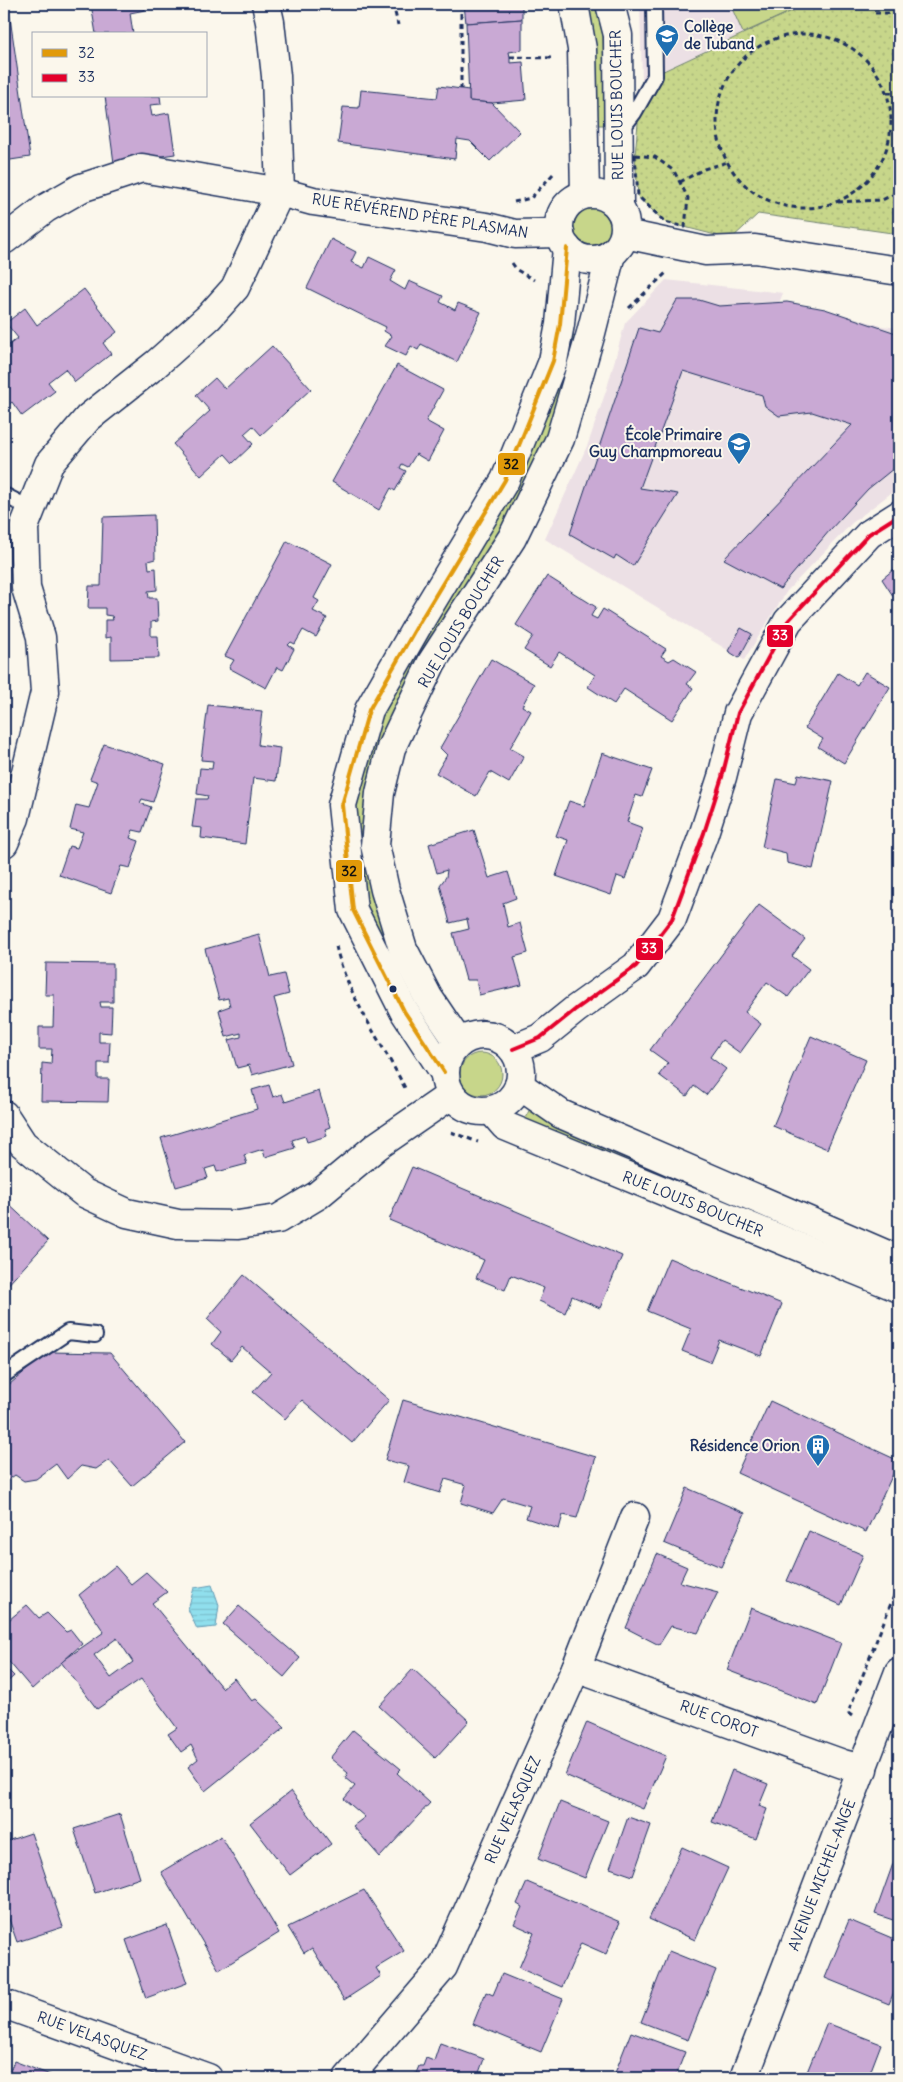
<svg xmlns="http://www.w3.org/2000/svg" width="903" height="2082" font-family="Delius,sans-serif">
  <defs>
    <pattern id="park-dots" width="8" height="8" patternUnits="userSpaceOnUse" patternTransform="scale(1.25)"><rect width="8" height="8" fill="#c7d68a"/><path d="M2 2h.1M6 6h.1" fill="none" stroke="#aab87a" stroke-width="1.8" stroke-linecap="round"/></pattern>
    <pattern id="water-rules" width="6" height="5" patternUnits="userSpaceOnUse" patternTransform="scale(1.25)"><rect width="6" height="5" fill="#90dfed"/><path d="M0 2.5h6" fill="none" stroke="#7cc0ce"/></pattern>
  </defs>
  <rect width="100%" height="100%" fill="#fbf7ec"/>
  <filter id="ink" filterUnits="userSpaceOnUse"><feTurbulence type="fractalNoise" baseFrequency=".02" numOctaves="2"/><feDisplacementMap in="SourceGraphic" scale="10" xChannelSelector="R" yChannelSelector="G"/><feConvolveMatrix kernelMatrix="1 2 1 2 8 2 1 2 1" color-interpolation-filters="sRGB"/></filter>
  <g filter="url(#ink)">
    <!-- built -->
    <g fill="#ece0e5">
      <polygon points="640,4 807,4 642,81"/>
      <polygon points="666,280 783,293 779,303 787,302 825,309 882,326 899,328 899,487 852,523 787,591 744,660 545,539 588,444 607,388 625,323"/>
    </g>
    <!-- green -->
    <g fill="#c7d68a" stroke="#718274">
      <polygon points="585,4 596,4 603,36 606,125 594,125"/>
      <polygon points="730,4 807,4 743,33"/>
      <circle cx="593" cy="227" r="21"/>
      <polygon points="568,334 580,337 551,432 367,801 443,1027 432,1040 361,908 354,801 377,722"/>
      <circle cx="481" cy="1074" r="21"/>
      <polygon points="531,1107 899,1266 899,1281 524,1120"/>
    </g>
    <!-- park -->
    <polygon fill="url(#park-dots)" stroke="#718274" points="807,4 899,4 899,234 758,214 731,239 665,222 638,197 635,155 642,81"/>
    <!-- water -->
    <polygon fill="url(#water-rules)" stroke="#6199b4" points="212,1585 219,1605 216,1627 197,1629 188,1609 194,1588"/>
    <!-- building -->
    <g fill="#c9a9d4" stroke="#1b2f5e" fill-rule="evenodd">
      <polygon points="4,4 8,4 30,157 4,161"/>
      <polygon points="91,4 144,4 145,10 130,13 133,34 96,34"/>
      <polygon points="464,4 522,4 522,19 466,23"/>
      <polygon points="522,19 522,50 509,52 510,57 510,63 523,62 526,100 492,103 469,101 466,23"/>
      <polygon points="439,86 469,90 469,101 492,103 520,132 490,161 470,141 457,139 455,159 338,143 343,107 359,108 361,90 437,98"/>
      <polygon points="105,96 160,96 161,104 150,105 152,116 169,113 175,154 114,163"/>
      <polygon points="331,239 356,252 351,262 364,268 369,257 396,270 390,281 405,290 409,281 443,296 440,302 455,310 458,303 481,312 457,362 421,344 418,350 411,346 406,356 385,346 392,336 384,331 386,327 307,288"/>
      <polygon points="84,289 117,332 103,343 111,354 75,382 65,369 48,382 55,391 22,416 12,402 4,408 4,349 18,338 6,323 25,308 37,325"/>
      <polygon points="677,300 699,300 719,306 787,302 825,309 899,334 899,464 868,489 830,530 780,589 724,559 852,425 812,412 779,416 765,406 762,395 683,371 640,488 678,494 633,566 616,555 614,559 570,534 639,328 658,333"/>
      <polygon points="272,346 311,389 261,435 253,426 244,434 253,444 233,463 225,454 201,476 173,444 210,411 196,395 215,378 225,389"/>
      <polygon points="397,365 443,390 426,421 444,431 428,461 416,454 408,467 402,464 400,468 406,471 395,491 391,488 379,510 332,482"/>
      <polygon points="154,515 155,559 148,561 149,569 156,568 157,590 148,591 149,598 157,598 158,621 151,622 151,636 158,636 159,658 111,659 111,637 105,638 105,620 113,620 112,616 105,615 105,608 88,608 89,586 101,586 103,517"/>
      <polygon points="287,541 332,564 314,598 319,601 313,611 327,618 316,637 303,630 295,644 291,642 288,645 294,649 283,670 277,667 266,688 229,668 234,660 225,656"/>
      <polygon points="899,565 899,605 882,579"/>
      <polygon points="547,576 596,607 591,616 597,619 603,609 666,649 661,656 669,661 674,658 696,672 687,684 693,688 672,720 624,689 614,704 588,687 595,675 559,652 550,666 524,650 533,636 516,625"/>
      <polygon points="741,628 752,634 739,658 728,651"/>
      <polygon points="491,659 534,684 522,706 531,711 510,748 524,756 509,783 490,772 476,796 436,773 447,755 440,748"/>
      <polygon points="865,672 890,687 844,763 818,747 823,739 805,728 838,673 857,685"/>
      <polygon points="208,705 262,711 258,745 280,748 276,781 253,778 245,844 201,838 202,828 192,827 196,799 207,799 208,796 197,794 200,768 212,769 213,761 201,760"/>
      <polygon points="104,744 165,764 153,802 142,799 140,803 151,807 142,832 133,830 130,838 139,841 130,868 121,866 111,893 59,875 69,846 77,848 83,832 70,829 76,805 89,808 98,782 90,779"/>
      <polygon points="602,753 652,770 642,797 636,795 627,822 643,828 625,879 617,876 611,895 556,876 568,840 556,836 569,801 584,806"/>
      <polygon points="798,774 833,781 813,869 787,863 786,853 762,847 777,779 796,783"/>
      <polygon points="474,830 489,878 508,872 516,898 503,903 508,927 520,923 528,953 514,957 522,985 479,995 476,980 466,980 453,933 469,929 467,919 450,923 440,885 446,877 447,870 437,873 429,844"/>
      <polygon points="759,905 805,939 792,956 809,969 788,997 767,982 745,1012 761,1024 740,1053 722,1040 710,1057 726,1069 706,1095 694,1086 687,1096 659,1075 668,1063 650,1050"/>
      <polygon points="259,934 270,977 284,974 289,994 274,998 292,1064 252,1075 249,1065 237,1068 229,1040 241,1037 241,1033 226,1037 219,1010 230,1006 228,998 219,1000 205,949"/>
      <polygon points="46,963 113,964 113,1002 100,1002 101,1007 112,1007 111,1033 99,1032 99,1042 110,1042 109,1063 98,1063 98,1079 109,1079 108,1102 41,1101 42,1063 51,1064 52,1049 39,1049 39,1027 53,1027 54,995 45,995"/>
      <polygon points="811,1036 866,1060 827,1149 773,1126"/>
      <polygon points="269,1085 273,1097 282,1094 285,1102 319,1091 330,1127 325,1129 327,1136 307,1142 305,1136 292,1140 295,1148 265,1157 263,1149 244,1155 247,1164 217,1172 215,1166 205,1169 208,1178 176,1187 161,1138 257,1109 252,1090"/>
      <polygon points="412,1167 622,1256 600,1308 572,1296 565,1313 539,1301 544,1288 511,1275 505,1290 476,1278 484,1260 389,1220"/>
      <polygon points="4,1200 48,1241 4,1289"/>
      <polygon points="669,1258 782,1304 761,1356 719,1340 710,1362 682,1351 691,1329 647,1311"/>
      <polygon points="244,1275 389,1400 352,1443 302,1400 285,1419 253,1392 271,1372 242,1347 231,1360 212,1344 221,1332 207,1319"/>
      <polygon points="48,1352 110,1353 185,1442 132,1486 109,1460 96,1469 81,1466 67,1479 56,1464 36,1479 24,1481 15,1475 4,1483 4,1389"/>
      <polygon points="403,1400 596,1457 577,1518 563,1515 559,1529 526,1518 530,1506 503,1498 493,1513 461,1503 466,1485 445,1479 440,1493 404,1482 409,1466 385,1460"/>
      <polygon points="770,1401 899,1461 866,1532 737,1473"/>
      <polygon points="687,1488 745,1513 721,1567 664,1543"/>
      <polygon points="809,1531 863,1555 841,1605 787,1581"/>
      <polygon points="657,1554 687,1567 680,1582 718,1592 698,1633 671,1626 659,1645 626,1628"/>
      <path d="M115,1566l16,18 15,-12 21,20 -15,11 70,85 12,-10 18,23 4,-2 29,28 -80,64 -17,-24 10,-8 -7,-14 -10,7 -13,-18 9,-6 -36,-49 -44,30 -36,-47 43,-30 -25,-37zM117,1638l16,24 -22,16 -17,-23z"/>
      <polygon points="27,1605 39,1618 47,1613 66,1632 71,1630 82,1644 32,1689 4,1656 4,1624"/>
      <polygon points="239,1606 300,1658 284,1677 223,1624"/>
      <polygon points="751,1608 841,1643 817,1705 727,1670"/>
      <polygon points="4,1666 14,1676 4,1685"/>
      <polygon points="413,1669 469,1721 435,1758 379,1706"/>
      <polygon points="587,1722 666,1756 643,1809 565,1775"/>
      <polygon points="353,1730 401,1769 397,1773 430,1803 380,1857 353,1826 365,1817 344,1799 355,1786 345,1778 348,1773 330,1758"/>
      <polygon points="732,1770 768,1784 759,1806 767,1809 756,1839 712,1822"/>
      <polygon points="291,1791 331,1844 290,1875 250,1823"/>
      <polygon points="560,1802 608,1821 585,1878 538,1859"/>
      <polygon points="120,1814 140,1878 95,1893 74,1829"/>
      <polygon points="628,1817 651,1825 633,1876 610,1868"/>
      <polygon points="31,1833 63,1927 17,1942 4,1905 4,1842"/>
      <polygon points="221,1836 279,1933 219,1970 161,1872"/>
      <polygon points="682,1847 728,1868 695,1940 649,1919"/>
      <polygon points="899,1847 899,1922 875,1914"/>
      <polygon points="527,1882 620,1922 606,1954 581,1943 562,1987 519,1968 534,1933 514,1924 522,1907 517,1904"/>
      <polygon points="364,1890 404,1951 376,1968 381,1976 344,2000 312,1948 304,1953 288,1927"/>
      <polygon points="849,1920 899,1941 899,1979 889,2004 825,1978"/>
      <polygon points="167,1925 187,1983 146,1998 126,1940"/>
      <polygon points="669,1951 716,1970 688,2040 641,2022"/>
      <polygon points="502,1974 563,1999 541,2052 473,2024 486,1992 493,1995"/>
      <polygon points="827,2023 881,2044 868,2078 822,2078 807,2072"/>
      <polygon points="631,2032 685,2052 675,2078 613,2078"/>
      <polygon points="440,2043 484,2059 477,2078 414,2078 419,2066 423,2066 426,2058 434,2061"/>
      <polygon points="14,2061 58,2078 7,2078"/>
    </g>
    <g fill="none" stroke-linecap="round" stroke-linejoin="round">
      <!-- lane casing -->
      <g stroke="#1b2f5e" stroke-width="18">
        <g id="lane">
          <polyline points="621,130 634,113 655,76 654,4"/>
          <polyline points="4,495 31,509"/>
          <polyline points="4,1375 68,1332 95,1335"/>
        </g>
      </g>
      <!-- street casing -->
      <g stroke="#1b2f5e" stroke-width="31">
        <g id="street">
          <polyline points="625,234 706,251 755,249 899,271"/>
          <polyline points="4,240 46,208 81,188 142,168 280,192 313,201 487,227 515,234 560,233"/>
          <polyline points="4,843 15,818 45,692 41,637 26,588 24,527 49,464 88,418 156,364 209,317 235,288 280,192 276,76 270,22 266,4"/>
          <polyline points="513,1049 540,1038 576,1009 636,966 672,919 704,833 722,777 738,713 788,621 869,534 899,515"/>
          <polyline points="4,1115 23,1144 84,1193 127,1213 178,1224 238,1225 278,1219 318,1195 377,1146 451,1095"/>
          <polyline points="576,1668 843,1764 863,1769"/>
          <polyline points="4,2004 208,2078"/>
          <polyline points="348,2078 443,1967 576,1668 635,1517"/>
        </g>
      </g>
      <!-- secondary casing -->
      <g stroke="#1b2f5e" stroke-width="31">
        <g id="secondary">
          <polyline points="574,4 582,49 585,194"/>
          <polyline points="610,4 618,35 619,208"/>
          <circle cx="592" cy="227" r="33"/>
          <circle cx="483" cy="1073" r="38"/>
          <polyline points="459,1043 428,997 403,949 385,890 375,845 380,793 391,748 432,662 512,538 560,439 591,333 611,254"/>
          <polyline points="444,1072 404,1011 353,910 342,805 369,710 420,621 505,480 553,361 560,324 567,248"/>
          <polyline points="519,1085 561,1114 899,1260"/>
          <polyline points="492,1111 505,1126 899,1288"/>
          <polyline points="744,2078 899,1672"/>
        </g>
      </g>
      <!-- path -->
      <g stroke="#1b2f5e" stroke-width="3" stroke-dasharray="5 4" stroke-linecap="butt">
        <polyline points="393,4 398,25"/>
        <polyline points="461,4 461,89"/>
        <polyline points="875,13 899,13"/>
        <circle cx="804" cy="121" r="87"/>
        <polyline points="510,57 553,58"/>
        <polyline points="887,93 899,93"/>
        <polygon points="635,155 655,157 674,171 688,198 685,227 665,222 638,196"/>
        <polyline points="680,182 704,169 728,162"/>
        <polyline points="514,202 531,198 554,173"/>
        <polyline points="838,202 882,200 899,192"/>
        <polyline points="512,263 517,270 534,280"/>
        <polyline points="629,308 666,273"/>
        <path d="M336,946c10,48 47,98 69,142l-2,2"/>
        <polyline points="480,1020 498,1023"/>
        <polyline points="451,1132 478,1142"/>
        <polyline points="852,1716 848,1713 899,1583"/>
      </g>
      <!-- lane -->
      <use href="#lane" stroke="#fbf7ec" stroke-width="14"/>
      <!-- street -->
      <use href="#street" stroke="#fbf7ec" stroke-width="28"/>
      <!-- secondary -->
      <use href="#secondary" stroke="#fbf7ec" stroke-width="28"/>
      <!-- bus-1 casing -->
      <g stroke="#fbf7ec" stroke-width="8">
        <polyline id="bus-1" points="444,1072 404,1011 353,910 342,805 369,710 420,621 505,480 553,361 560,324 567,248"/>
      </g>
      <!-- bus-2 casing -->
      <g stroke="#fbf7ec" stroke-width="8">
        <polyline id="bus-2" points="513,1049 540,1038 576,1009 636,966 672,919 704,833 722,777 738,713 788,621 869,534 899,515"/>
      </g>
      <!-- bus-1 -->
      <use href="#bus-1" stroke="#e19a09" stroke-width="4"/>
      <!-- bus-2 -->
      <use href="#bus-2" stroke="#e4002b" stroke-width="4"/>
    </g>
  </g>
  <!-- icons -->
  <defs>
    <g id="school-pin" transform="scale(1.25)"><path d="M0 17L-7.5 6A9.5 9.5 0 1 1 7.5 6Z" fill="#1f6fb2" stroke="#fbf7ec"/><path d="M0-5L7-2L0 1L-7-2ZM-4 1L0 2.5L4 1V4Q0 6-4 4Z" fill="#fff"/></g>
    <g id="building-pin" transform="scale(1.25)"><path d="M0 17L-7.5 6A9.5 9.5 0 1 1 7.5 6Z" fill="#1f6fb2" stroke="#fbf7ec"/><path d="M-4-6H4V6H1V3H-1V6H-4ZM-2.5-4.3h1.7v1.8h-1.7ZM.8-4.3h1.7v1.8H.8ZM-2.5-1h1.7V.8h-1.7ZM.8-1h1.7V.8H.8Z" fill="#fff"/></g>
  </defs>
  <g fill-rule="evenodd">
    <use href="#school-pin" x="667" y="36"/>
    <use href="#school-pin" x="739" y="444"/>
    <use href="#building-pin" x="818" y="1446"/>
  </g>
  <!-- markers -->
  <circle fill="#1b2f5e" stroke="#fbf7ec" stroke-width="2" cx="393" cy="989" r="4.5"/>
  <g text-anchor="middle" stroke-width="4" stroke-linejoin="round" paint-order="stroke">
    <!-- poi labels -->
    <g font-size="15" font-weight="bold" fill="#1b2f5e" stroke="#fbf7ec" text-anchor="end">
      <text x="684" y="32" text-anchor="start">Collège<tspan x="684" dy="17">de Tuband</tspan></text>
      <text x="722" y="440">École Primaire<tspan x="722" dy="17">Guy Champmoreau</tspan></text>
      <text x="800" y="1451">Résidence Orion</text>
    </g>
    <!-- street labels -->
    <g font-size="15" fill="#1b2f5e" stroke="#fbf7ec">
      <text transform="translate(617 105) rotate(-91)" y="5">RUE LOUIS BOUCHER</text>
      <text transform="translate(420 216) rotate(9)" y="5">RUE RÉVÉREND PÈRE PLASMAN</text>
      <text transform="translate(461 622) rotate(-59)" y="5">RUE LOUIS BOUCHER</text>
      <text transform="translate(693 1204) rotate(22)" y="5">RUE LOUIS BOUCHER</text>
      <text transform="translate(719 1719) rotate(20)" y="5">RUE COROT</text>
      <text transform="translate(513 1810) rotate(-66)" y="5">RUE VELASQUEZ</text>
      <text transform="translate(822 1875) rotate(-69)" y="5">AVENUE MICHEL-ANGE</text>
      <text transform="translate(92 2036) rotate(20)" y="5">RUE VELASQUEZ</text>
    </g>
  </g>
  <g stroke="#fbf7ec" stroke-width="2">
    <rect x="497" y="452" width="29" height="24" rx="5" fill="#e19a09"/>
    <rect x="766" y="624" width="28" height="24" rx="5" fill="#e4002b"/>
    <rect x="335" y="859" width="28" height="24" rx="5" fill="#e19a09"/>
    <rect x="635" y="937" width="29" height="24" rx="5" fill="#e4002b"/>
  </g>
  <g font-size="14" text-anchor="middle" font-weight="bold" fill="#fff">
    <text x="780" y="640">33</text>
    <text x="649" y="953">33</text>
  </g>
  <g font-size="14" text-anchor="middle" font-weight="bold" fill="#111">
    <text x="511" y="469">32</text>
    <text x="349" y="876">32</text>
  </g>
  <!-- margin -->
  <rect width="903" height="2082" fill="none" stroke="#fbf7ec" stroke-width="20"/>
  <rect x="10" y="10" width="883" height="2062" fill="none" stroke="#1b2f5e" stroke-width="2" filter="url(#ink)"/>
  <!-- legend -->
  <rect x="32" y="32" width="175" height="65" fill="#fbf7ec" stroke="#a1a7b3"/>
  <rect x="42" y="49" width="25" height="8" fill="#e19a09" stroke="#a1a7b3"/>
  <text x="78" y="58" font-size="15" fill="#1b2f5e">32</text>
  <rect x="42" y="74" width="25" height="8" fill="#e4002b" stroke="#a1a7b3"/>
  <text x="78" y="82" font-size="15" fill="#1b2f5e">33</text>
</svg>
